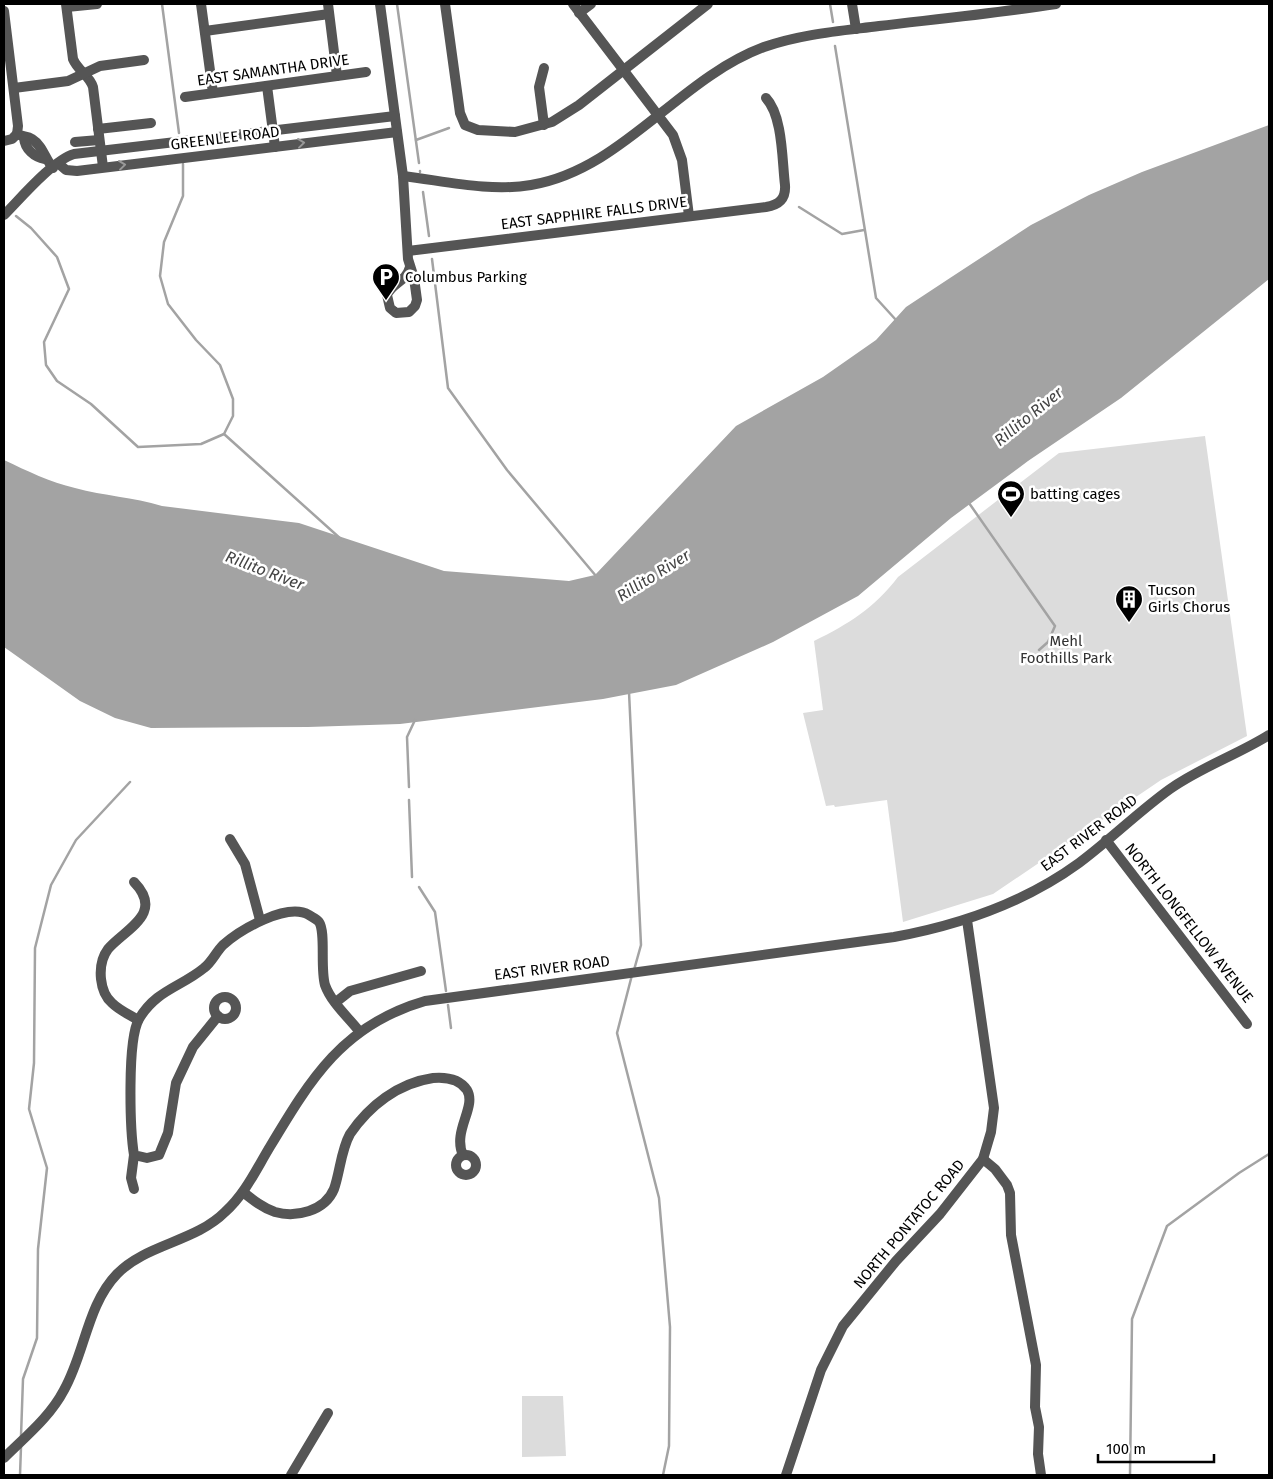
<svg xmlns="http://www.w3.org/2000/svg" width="1273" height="1479" font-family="'Fira Sans',sans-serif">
  <rect width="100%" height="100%" fill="#fff"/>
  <!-- green -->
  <g fill="#dcdcdc">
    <path d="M1205,436l42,300 -86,44 -168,114 -90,28 -16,-122 -52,7 -1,-2 -8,1 -23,-93 20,-3 -9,-69c35,-17 60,-33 84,-64l161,-124z"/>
    <polygon points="522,1396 563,1396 566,1456 522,1457"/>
  </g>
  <!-- water -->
  <path fill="#a3a3a3" d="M1269,125v154l-148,119 -93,63 -77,57 -93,78 -85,46 -97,43 -73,14 -203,25 -92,3 -157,1 -36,-10 -35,-17 -76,-54v-187c23,11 46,22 71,28 29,8 58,9 87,18l137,17 145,48 125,10 26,-6 141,-149 87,-49 53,-37 30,-33 44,-29 81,-53 58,-30 53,-23z"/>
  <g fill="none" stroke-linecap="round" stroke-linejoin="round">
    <!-- stream -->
    <g stroke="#a3a3a3" stroke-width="2.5">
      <polyline points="162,4 179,133"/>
      <polyline points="397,4 419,163"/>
      <polyline points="830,4 833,22"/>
      <polyline points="835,46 876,298 896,320"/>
      <polyline points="416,140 449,128"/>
      <polyline points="420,171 420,172"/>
      <polyline points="423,192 429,236"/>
      <polyline points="799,207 842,234 864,230"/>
      <polyline points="16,216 31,228 57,257 69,289 44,342 46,365 57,381 91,404 138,447 201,444 224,434 233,416 233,399 220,365 196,340 168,304 160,276 164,242 183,196 183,164"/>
      <polyline points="432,259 448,388 507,470 596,576"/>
      <polyline points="224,434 342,540"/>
      <polyline points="969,503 1055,626 1048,642 1039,650"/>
      <polyline points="629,692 641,945 634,970"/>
      <polyline points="409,787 407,737 415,720"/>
      <polyline points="409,800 412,877"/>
      <polyline points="419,887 435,912 446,991"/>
      <polyline points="632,975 617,1033 659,1198 670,1327 669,1446 663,1475"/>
      <polyline points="448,1005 451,1028"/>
      <polyline points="21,1436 23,1379 37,1338 38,1249 47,1168 29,1109 34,1063 35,948 51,885 76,840 130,782"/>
      <polyline points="20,1475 21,1447"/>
      <polyline points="1130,1475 1132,1319 1167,1226 1239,1173 1269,1154"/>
    </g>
    <!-- minor -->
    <g stroke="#555" stroke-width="10">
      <path d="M66,4l7,55c5,12 16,16 20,28l10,80"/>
      <polyline points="201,4 213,93"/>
      <polyline points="328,4 337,76"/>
      <path d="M380,4l23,172 5,83 6,19 3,22 -2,6 -6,6 -13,1 -6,-5 -3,-13c5,-12 19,-13 23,-28"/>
      <polyline points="445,4 460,113 465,125 478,130 515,132 552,122 579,105 708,4"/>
      <polyline points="573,4 673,135 682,160 689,216"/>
      <polyline points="852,4 856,29"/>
      <polyline points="67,7 97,4"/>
      <path d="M4,11l14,115 -1,8c6,3 10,2 15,5 11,7 13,20 21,29"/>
      <polyline points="579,13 591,4"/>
      <polyline points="205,31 329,14"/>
      <polyline points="267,86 275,147"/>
      <polyline points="14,88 68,81 100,66 144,60"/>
      <polyline points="185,97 366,72"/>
      <polyline points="544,125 539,87 544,68"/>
      <polyline points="98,129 151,123"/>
      <path d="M24,138c1,11 10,19 21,21"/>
      <polyline points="4,141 12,139 17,134"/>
      <polyline points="75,142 99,140"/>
      <polyline points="59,164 66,170 77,171 397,132"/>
      <path d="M403,176c42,5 86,16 128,9 91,-15 147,-106 233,-138 37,-13 76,-16 115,-21 59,-7 118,-13 177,-22"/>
      <path d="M4,215c16,-16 49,-55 70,-61l321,-38"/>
      <path d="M408,251l358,-44c13,-2 20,-8 19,-22 -3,-24 -2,-69 -19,-87"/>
      <polyline points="230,839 245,864 260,920"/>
      <polyline points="1106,840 1247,1024"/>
      <path d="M134,882c31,32 -9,47 -26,67 -6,8 -8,20 -7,30 1,9 4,18 11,24 7,7 18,12 26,17"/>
      <circle cx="225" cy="1008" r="11"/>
      <polyline points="336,1002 350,991 421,971"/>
      <path d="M218,1016l-25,31 -17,36 -8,50 -9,22 -12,3 -13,-3c-4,-25 -7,-115 5,-136 17,-29 42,-32 65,-51 8,-6 12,-16 19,-23 17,-15 64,-43 86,-30 3,2 8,4 10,7 7,10 1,46 6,63 6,17 23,32 34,46"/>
      <circle cx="466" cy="1165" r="10"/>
      <polyline points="983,1159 995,1169 1007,1185 1010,1193 1011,1235 1036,1365 1035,1407 1039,1427 1038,1454 1041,1475"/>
      <polyline points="134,1189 131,1178 134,1155"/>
      <path d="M243,1192c10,8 20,16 32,20 21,6 50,-1 59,-23 6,-17 7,-39 16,-55 19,-28 48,-51 83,-56 12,-1 26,0 34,12 10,17 -15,41 -4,65"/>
      <path d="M4,1458c21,-21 46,-41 60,-68 21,-37 23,-85 53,-116 29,-30 78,-32 108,-62 19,-17 30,-40 43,-62 42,-70 74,-125 157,-149l469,-64c66,-12 130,-34 185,-74 31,-23 59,-51 91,-74 31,-22 67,-34 99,-54"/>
      <polyline points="291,1475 328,1413"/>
      <polyline points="786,1475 821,1370 843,1326 896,1261 940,1214 983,1159 991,1132 994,1108 967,920"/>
    </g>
  </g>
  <!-- one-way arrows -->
  <defs><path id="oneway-chevron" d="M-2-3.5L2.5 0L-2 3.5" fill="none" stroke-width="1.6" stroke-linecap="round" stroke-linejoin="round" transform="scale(1.25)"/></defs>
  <g stroke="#999">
    <use href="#oneway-chevron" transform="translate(301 143) rotate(-7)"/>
    <use href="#oneway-chevron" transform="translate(122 165) rotate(-7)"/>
  </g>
  <!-- icons -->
  <defs>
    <g id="parking-pin" transform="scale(1.4375)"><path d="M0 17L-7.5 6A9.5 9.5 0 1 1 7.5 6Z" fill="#000" stroke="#fff"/><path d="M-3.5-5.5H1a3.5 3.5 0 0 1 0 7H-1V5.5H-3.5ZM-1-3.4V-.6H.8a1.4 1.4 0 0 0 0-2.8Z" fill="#fff"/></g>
    <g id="stadium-pin" transform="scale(1.4375)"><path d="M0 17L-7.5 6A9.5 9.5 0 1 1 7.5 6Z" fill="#000" stroke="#fff"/><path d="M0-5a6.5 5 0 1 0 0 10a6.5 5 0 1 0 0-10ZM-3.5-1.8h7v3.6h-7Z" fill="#fff"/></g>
    <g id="building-pin" transform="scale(1.4375)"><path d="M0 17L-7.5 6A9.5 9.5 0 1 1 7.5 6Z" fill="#000" stroke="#fff"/><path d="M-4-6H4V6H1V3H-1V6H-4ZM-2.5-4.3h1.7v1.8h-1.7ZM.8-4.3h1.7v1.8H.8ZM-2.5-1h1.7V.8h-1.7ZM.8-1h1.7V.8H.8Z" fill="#fff"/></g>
  </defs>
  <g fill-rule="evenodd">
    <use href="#parking-pin" x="386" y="277"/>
    <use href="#stadium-pin" x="1011" y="494"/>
    <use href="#building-pin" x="1129" y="599"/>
  </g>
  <g text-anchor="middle" stroke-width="5" stroke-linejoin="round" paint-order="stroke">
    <!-- street labels -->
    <g font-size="15" fill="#000" stroke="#fff">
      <text transform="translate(273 70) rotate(-8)" y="5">EAST SAMANTHA DRIVE</text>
      <text transform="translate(225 138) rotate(-7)" y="5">GREENLEE ROAD</text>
      <text transform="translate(594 213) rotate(-7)" y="5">EAST SAPPHIRE FALLS DRIVE</text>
      <text transform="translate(1089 833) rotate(-37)" y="5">EAST RIVER ROAD</text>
      <text transform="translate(1189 923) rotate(52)" y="5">NORTH LONGFELLOW AVENUE</text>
      <text transform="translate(552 968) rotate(-7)" y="5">EAST RIVER ROAD</text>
      <text transform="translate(909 1224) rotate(-50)" y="5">NORTH PONTATOC ROAD</text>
    </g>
    <!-- poi labels -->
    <g font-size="15" fill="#000" stroke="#fff" text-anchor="start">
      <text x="405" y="282">Columbus Parking</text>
      <text x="1030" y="499">batting cages</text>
      <text x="1148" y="595">Tucson<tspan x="1148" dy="17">Girls Chorus</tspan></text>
    </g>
    <!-- park labels -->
    <g font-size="15" fill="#333" stroke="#fff">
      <text x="1066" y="646">Mehl<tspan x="1066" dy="17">Foothills Park</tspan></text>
    </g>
    <!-- water labels -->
    <g font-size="16" font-style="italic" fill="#444" stroke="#fff">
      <text transform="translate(1028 416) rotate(-39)" y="6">Rillito River</text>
      <text transform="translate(265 570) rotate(21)" y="6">Rillito River</text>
      <text transform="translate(653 575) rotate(-32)" y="6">Rillito River</text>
    </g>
  </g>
  <!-- border -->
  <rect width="1273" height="1479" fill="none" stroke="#000000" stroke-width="10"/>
  <!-- scale -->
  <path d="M1098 1454v8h116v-8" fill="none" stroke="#000000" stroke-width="2.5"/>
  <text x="1106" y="1454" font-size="15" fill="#000000" stroke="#ffffff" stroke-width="4" paint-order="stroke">100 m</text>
</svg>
